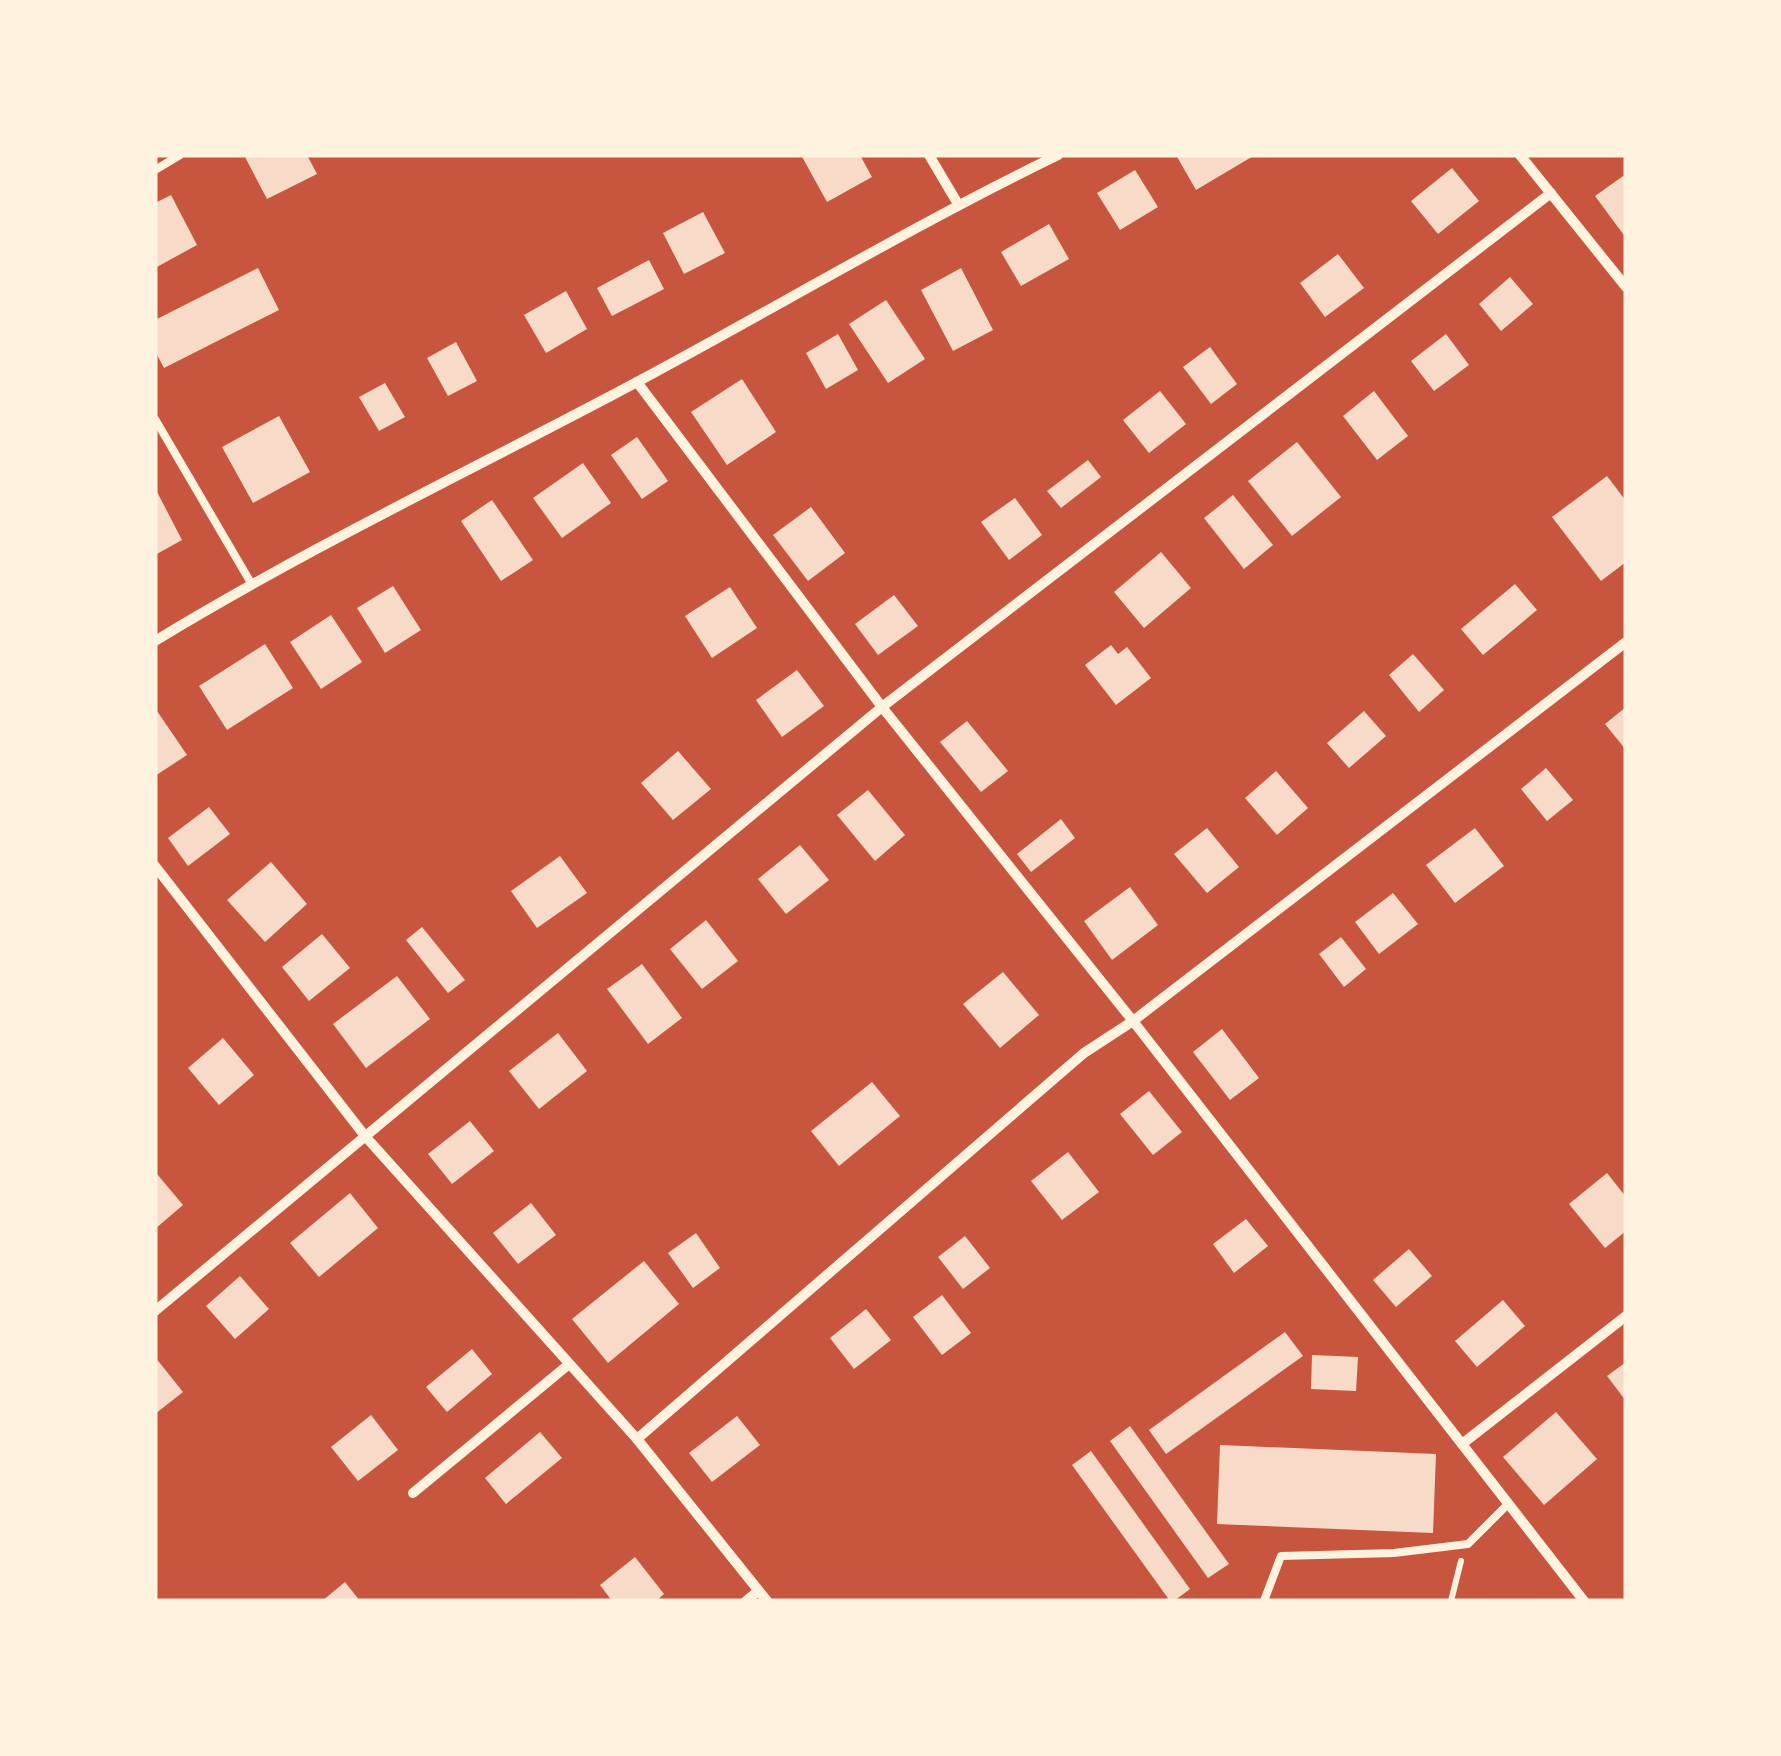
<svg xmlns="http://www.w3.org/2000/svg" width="1781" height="1756" font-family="Overpass,sans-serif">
  <rect width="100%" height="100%" fill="#c8553d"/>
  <!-- building -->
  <g fill="#f7dbc8">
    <polygon points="244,155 307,155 317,174 267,199"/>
    <polygon points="801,155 860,155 872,177 827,202"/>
    <polygon points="1176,155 1255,155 1196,190"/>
    <polygon points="1452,168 1479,201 1438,234 1411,201"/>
    <polygon points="1135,170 1158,207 1120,230 1097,193"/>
    <polygon points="1626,174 1626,238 1595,196"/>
    <polygon points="171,195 197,245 155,268 155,203"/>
    <polygon points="703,212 725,253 684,274 663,233"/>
    <polygon points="1049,224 1069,259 1021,286 1001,252"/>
    <polygon points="1338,254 1364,288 1325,317 1300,283"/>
    <polygon points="649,260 664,289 612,316 597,288"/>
    <polygon points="258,268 279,310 164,368 155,351 155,320"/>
    <polygon points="961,268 993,330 953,351 921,290"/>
    <polygon points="1510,277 1533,304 1501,331 1479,304"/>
    <polygon points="566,291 587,329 546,353 524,315"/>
    <polygon points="886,300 925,359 888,383 849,324"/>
    <polygon points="838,334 858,370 826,389 806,353"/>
    <polygon points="1446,334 1469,365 1434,391 1411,361"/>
    <polygon points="456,342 477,381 448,396 427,358"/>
    <polygon points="1210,347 1237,384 1211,404 1183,367"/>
    <polygon points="742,379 776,432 727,465 691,412"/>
    <polygon points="385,383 405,417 379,431 359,397"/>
    <polygon points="1160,391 1186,424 1149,453 1123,420"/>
    <polygon points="1374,391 1408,436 1377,460 1343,416"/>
    <polygon points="279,416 310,472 253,503 222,447"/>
    <polygon points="637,437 668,481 642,499 611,455"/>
    <polygon points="1297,442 1341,497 1292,536 1248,481"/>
    <polygon points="1088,460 1101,477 1061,508 1047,491"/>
    <polygon points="583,463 611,503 562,538 533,498"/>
    <polygon points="1607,476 1626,501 1626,562 1601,581 1552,517"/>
    <polygon points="155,488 182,540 155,555"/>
    <polygon points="1233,495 1273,545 1244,569 1204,518"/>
    <polygon points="1015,498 1042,535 1009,560 981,522"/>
    <polygon points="492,500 533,560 501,581 461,521"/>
    <polygon points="811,507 845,553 808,581 773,535"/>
    <polygon points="1161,552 1191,588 1144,628 1114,592"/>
    <polygon points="1515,584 1537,610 1483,655 1461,629"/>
    <polygon points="393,586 421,630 385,653 357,608"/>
    <polygon points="730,587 757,628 712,658 685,616"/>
    <polygon points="894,595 918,626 878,655 855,624"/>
    <polygon points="331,615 362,662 321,689 290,642"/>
    <polygon points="265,644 293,688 227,730 199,686"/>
    <polygon points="1111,645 1118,654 1127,647 1151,678 1116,705 1085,665"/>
    <polygon points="1413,654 1444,690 1419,712 1389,675"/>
    <polygon points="797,670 824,706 782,737 756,700"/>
    <polygon points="1626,707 1626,750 1605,724"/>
    <polygon points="155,708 187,755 155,776"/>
    <polygon points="1364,711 1386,736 1349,768 1327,743"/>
    <polygon points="967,721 1008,771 981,792 940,742"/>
    <polygon points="678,751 711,789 673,820 641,783"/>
    <polygon points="1546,768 1573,800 1547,821 1521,789"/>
    <polygon points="1276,771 1308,808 1277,835 1245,798"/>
    <polygon points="868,790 905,835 875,861 837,815"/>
    <polygon points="209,807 230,834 188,866 168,838"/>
    <polygon points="1061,819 1075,838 1031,872 1017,854"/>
    <polygon points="1207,828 1239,867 1207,893 1174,854"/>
    <polygon points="1475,828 1504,866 1455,903 1426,865"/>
    <polygon points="800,845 829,880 786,914 758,879"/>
    <polygon points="560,856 587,893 537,928 511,891"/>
    <polygon points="271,862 307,904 265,942 227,900"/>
    <polygon points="1130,887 1158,925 1112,960 1084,921"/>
    <polygon points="1393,893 1418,924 1379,954 1355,922"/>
    <polygon points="706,920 738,961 702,989 670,949"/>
    <polygon points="422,927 465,980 448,993 406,940"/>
    <polygon points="322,934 350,968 309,1001 282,967"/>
    <polygon points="1341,937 1366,969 1344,987 1319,954"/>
    <polygon points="642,964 682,1018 648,1044 607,989"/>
    <polygon points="1003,972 1039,1015 1000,1048 963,1004"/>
    <polygon points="397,976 430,1019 366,1068 333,1024"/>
    <polygon points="1222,1029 1259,1078 1230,1100 1193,1052"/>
    <polygon points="558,1033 587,1071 539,1109 509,1071"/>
    <polygon points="223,1038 254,1075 219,1105 188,1068"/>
    <polygon points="872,1082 900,1116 839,1166 811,1131"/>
    <polygon points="1149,1091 1182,1132 1153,1155 1120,1114"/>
    <polygon points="470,1121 494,1151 452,1184 428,1154"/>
    <polygon points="1068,1152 1099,1192 1062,1220 1031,1181"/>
    <polygon points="1607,1173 1626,1197 1626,1231 1605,1248 1569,1204"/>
    <polygon points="157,1174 183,1205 155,1229 155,1176"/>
    <polygon points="350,1193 378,1228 319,1277 290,1243"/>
    <polygon points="531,1203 556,1235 518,1264 493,1233"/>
    <polygon points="1246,1219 1268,1246 1234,1273 1213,1244"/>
    <polygon points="696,1233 720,1268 693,1288 668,1253"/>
    <polygon points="965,1236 990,1268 963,1289 938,1257"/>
    <polygon points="1409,1249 1432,1276 1396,1307 1373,1280"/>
    <polygon points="644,1261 679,1304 608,1363 572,1319"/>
    <polygon points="240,1276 269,1309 235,1339 206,1306"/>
    <polygon points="942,1295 971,1333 942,1355 913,1317"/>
    <polygon points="1503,1300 1525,1326 1477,1367 1455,1341"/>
    <polygon points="866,1309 891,1340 854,1369 830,1338"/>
    <polygon points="1285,1332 1303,1356 1166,1454 1149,1430"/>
    <polygon points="472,1349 492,1374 447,1412 426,1387"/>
    <polygon points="1312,1355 1358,1357 1356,1391 1311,1389"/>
    <polygon points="155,1357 183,1392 155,1414"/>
    <polygon points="1626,1362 1626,1401 1607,1376"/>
    <polygon points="1556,1412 1597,1459 1544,1505 1503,1457"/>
    <polygon points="371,1415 398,1450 358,1481 331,1447"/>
    <polygon points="737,1416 760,1445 712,1482 689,1453"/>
    <polygon points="1130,1426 1229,1564 1208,1578 1110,1441"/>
    <polygon points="540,1432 562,1458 506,1504 485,1478"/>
    <polygon points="1220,1445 1436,1454 1433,1533 1217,1524"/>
    <polygon points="1091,1451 1190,1589 1174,1601 1170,1601 1072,1465"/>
    <polygon points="635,1557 664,1594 656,1601 612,1601 600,1585"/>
    <polygon points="345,1582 360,1601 322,1601"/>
  </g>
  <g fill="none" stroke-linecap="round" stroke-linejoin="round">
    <!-- path -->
    <polyline stroke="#fff3e0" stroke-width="6" points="1451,1601 1461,1561"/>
    <!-- service -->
    <g stroke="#fff3e0" stroke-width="8">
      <polyline points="155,170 180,155"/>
      <polyline points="155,419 251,583"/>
      <polyline points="1264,1601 1281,1556 1394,1553 1468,1544 1507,1505"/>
    </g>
    <!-- minor -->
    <g stroke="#fff3e0" stroke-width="10">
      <polyline points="929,155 958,204"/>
      <polyline points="1520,155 1626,287"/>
      <polyline points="637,382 882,707 1133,1021 1584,1601"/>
      <path d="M155,641c156,-95 321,-173 482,-259 140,-75 277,-157 421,-227"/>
      <polyline points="155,866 365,1136 637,1439 767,1601"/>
      <polyline points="155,1311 882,707 1551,193"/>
      <polyline points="637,1439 1084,1053 1133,1021 1626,642"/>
      <polyline points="1462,1444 1626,1316"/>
      <polyline points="413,1493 568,1365"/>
      <polyline points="746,1601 758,1591"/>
    </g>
  </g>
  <!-- border -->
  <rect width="1781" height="1756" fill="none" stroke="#fff3e0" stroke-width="315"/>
</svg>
